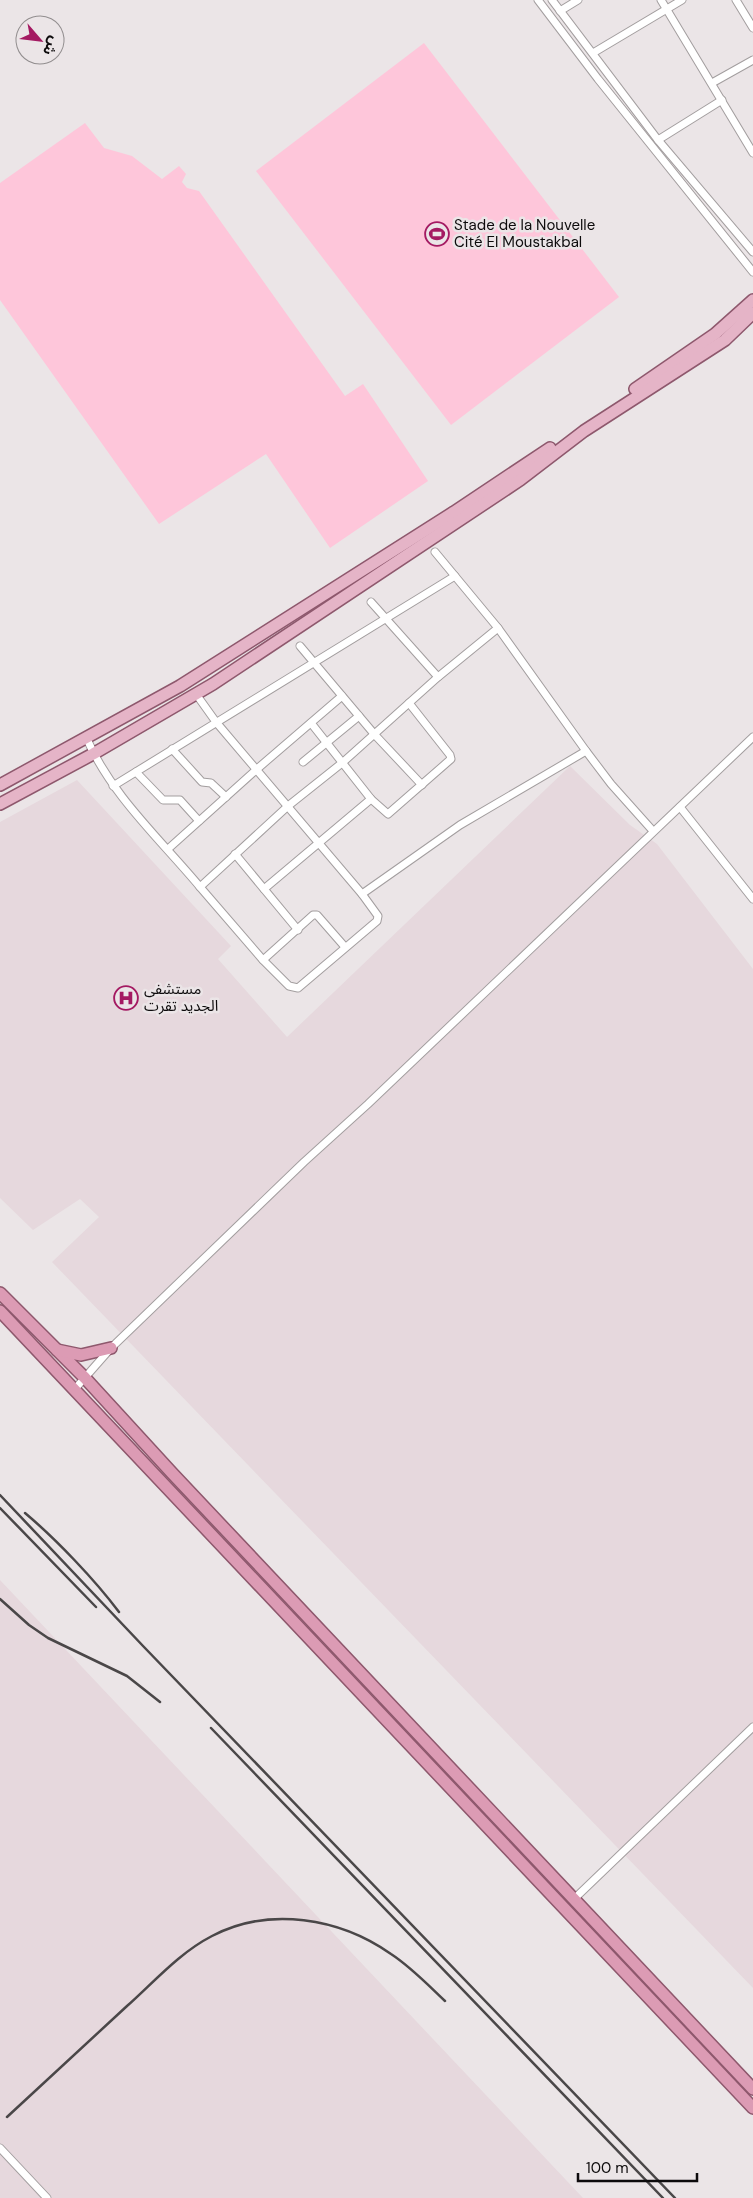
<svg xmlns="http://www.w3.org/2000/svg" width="753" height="2198" font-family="'DM Sans','Noto Sans Arabic',sans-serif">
  <rect width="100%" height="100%" fill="#ebe5e7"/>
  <!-- built -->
  <g fill="#e6d8dd">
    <polygon points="570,766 630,825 657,844 753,969 753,1988 52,1262 99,1217 80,1199 33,1230 0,1198 0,822 77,780 231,946 218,959 287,1037"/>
    <polygon points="0,1580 583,2198 0,2198"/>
  </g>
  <!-- green -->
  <g fill="#fec6da">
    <polygon points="424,43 619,297 451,425 256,171"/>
    <polygon points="85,123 104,148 132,156 162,179 179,166 186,174 182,182 187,188 199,191 345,396 363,384 428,481 330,548 266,454 159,524 0,300 0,183"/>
  </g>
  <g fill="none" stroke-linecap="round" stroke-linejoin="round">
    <!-- minor casing -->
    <g stroke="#a39e9f" stroke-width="9">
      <g id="minor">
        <polyline points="538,0 598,79 753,272"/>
        <polyline points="552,0 658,140 753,252"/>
        <polyline points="661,0 753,153"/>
        <polyline points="736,0 753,28"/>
        <polyline points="560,11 578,0"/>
        <polyline points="593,53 682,0"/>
        <polyline points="712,83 753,60"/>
        <polyline points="658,140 722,100"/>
        <polyline points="371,602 438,677"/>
        <polyline points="498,628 586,751 611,784 653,831"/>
        <polyline points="300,646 375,735 422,785"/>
        <polyline points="196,694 216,722 362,894 460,825 586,751"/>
        <polyline points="311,723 371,799 388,814 451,759 450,755 409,703"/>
        <path d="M86,737c25,58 74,102 114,150l88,-81 54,-43 96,-86 60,-49 -63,-76"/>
        <polyline points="172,749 202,782 211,783 226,797"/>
        <polyline points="303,762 359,716"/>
        <polyline points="136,772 163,800 180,800 199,821"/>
        <polyline points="113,786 455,576"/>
        <polyline points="680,807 753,899"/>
        <polyline points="168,849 257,769 342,696"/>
        <polyline points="235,854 298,930"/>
        <polyline points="200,887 263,960 289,986 298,988 377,921 378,916 362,894"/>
        <polyline points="264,889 371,799"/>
        <polyline points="263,960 313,915 317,915 345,947"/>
        <polyline points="74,1390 111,1348 304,1162 368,1104 753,737"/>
        <polyline points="573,1900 753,1727"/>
        <polyline points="0,2148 47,2198"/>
      </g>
    </g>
    <!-- primary casing -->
    <g stroke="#8e586d" stroke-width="14">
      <g id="primary">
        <polyline points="635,389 715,334 753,300"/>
        <polyline points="0,785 180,686 454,512 550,448"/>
        <polyline points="0,804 93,754 213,684 520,480 584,431 725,340 753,313"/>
      </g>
    </g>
    <!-- trunk casing -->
    <g stroke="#8e586d" stroke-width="14">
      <g id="trunk">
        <polyline points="0,1293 85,1378 172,1473 753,2089"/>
        <polyline points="0,1311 753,2108"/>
        <polyline points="57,1350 81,1355 111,1348"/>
      </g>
    </g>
    <!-- minor -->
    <use href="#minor" stroke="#fff" stroke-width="7"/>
    <!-- primary -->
    <use href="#primary" stroke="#e5b4c7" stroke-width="11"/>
    <!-- trunk -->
    <use href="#trunk" stroke="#dc9bb4" stroke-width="11"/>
    <!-- rail -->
    <g stroke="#4a4748" stroke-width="2.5">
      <polyline points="0,1495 144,1647 675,2198"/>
      <polyline points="0,1508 96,1607"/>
      <path d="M25,1513c31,26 70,67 94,99"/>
      <polyline points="0,1599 29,1625 48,1638 127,1676 160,1702"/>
      <polyline points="211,1728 663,2198"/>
      <path d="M7,2117c40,-37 80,-74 120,-111 27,-24 52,-53 85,-70 57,-30 128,-18 179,18 20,13 37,31 54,47"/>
    </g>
  </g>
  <!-- icons -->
  <defs>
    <g id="stadium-ring" transform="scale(1.25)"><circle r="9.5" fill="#ebe5e7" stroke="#a41a62" stroke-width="1.5"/><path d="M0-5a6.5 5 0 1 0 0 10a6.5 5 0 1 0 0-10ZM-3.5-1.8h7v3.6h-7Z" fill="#a41a62"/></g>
    <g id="hospital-ring" transform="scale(1.25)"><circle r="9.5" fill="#ebe5e7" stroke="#a41a62" stroke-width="1.5"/><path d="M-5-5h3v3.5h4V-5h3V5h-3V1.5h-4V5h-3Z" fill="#a41a62"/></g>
  </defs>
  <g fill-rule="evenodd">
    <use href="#stadium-ring" x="437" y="234"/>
    <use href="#hospital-ring" x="126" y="998"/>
  </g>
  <g text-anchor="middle" stroke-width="5" stroke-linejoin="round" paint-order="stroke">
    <!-- poi labels -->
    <g font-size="15" fill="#0d0b0c" stroke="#ebe5e7" text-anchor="start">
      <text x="454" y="230">Stade de la Nouvelle<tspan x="454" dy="17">Cité El Moustakbal</tspan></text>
      <text x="144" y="994">مستشفى<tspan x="144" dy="17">الجديد تقرت</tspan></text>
    </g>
  </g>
  <!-- north arrow -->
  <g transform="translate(40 40) rotate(118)"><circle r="24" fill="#ebe5e7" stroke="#928e8f"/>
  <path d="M0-4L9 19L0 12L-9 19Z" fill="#a41a62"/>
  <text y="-8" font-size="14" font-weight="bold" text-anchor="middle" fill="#0d0b0c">ش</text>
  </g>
  <!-- scale -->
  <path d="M578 2173v8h119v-8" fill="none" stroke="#0d0b0c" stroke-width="2.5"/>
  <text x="586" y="2173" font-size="15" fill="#0d0b0c" stroke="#ebe5e7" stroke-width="4" paint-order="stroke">100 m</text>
</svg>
